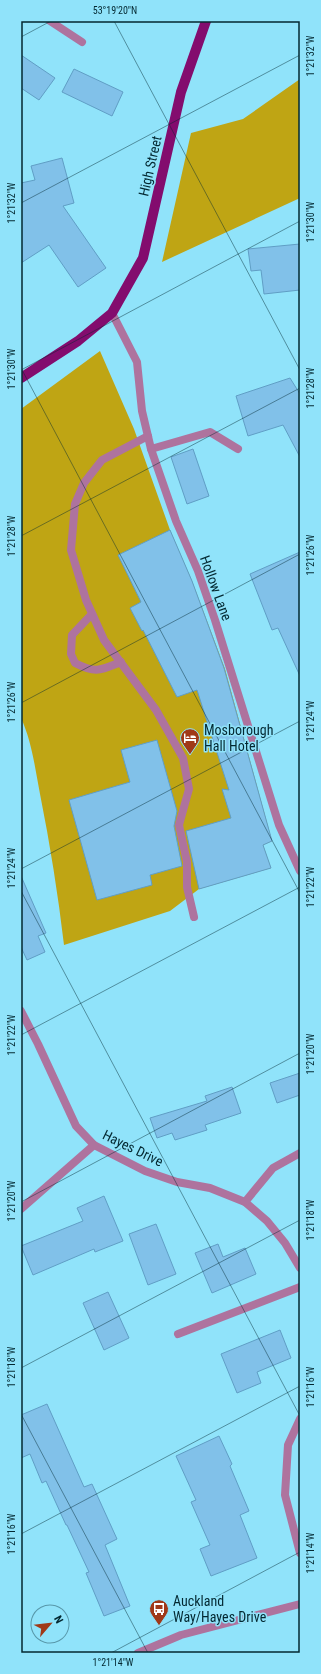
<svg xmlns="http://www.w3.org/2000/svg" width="321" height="1674" font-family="'Roboto Condensed',sans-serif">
  <rect width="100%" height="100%" fill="#90e3fa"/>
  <!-- green -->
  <g fill="#bfa514">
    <polygon points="300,79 300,198 162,262 191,133 243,119"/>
    <path d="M100,351l34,78 36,101 22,51 33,88 47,172 -9,4 8,23 -72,21 -29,22 -106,34c-6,-51 -14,-101 -24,-151 -5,-26 -8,-52 -19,-76v-309z"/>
  </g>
  <!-- building -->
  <g fill="#81c1e9" stroke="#609ec5">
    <polygon points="21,55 55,78 39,100 21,88"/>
    <polygon points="74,69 123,92 112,116 62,92"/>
    <polygon points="62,158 74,203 63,206 106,268 78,287 49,245 21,263 21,183 35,180 31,166"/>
    <polygon points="300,244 300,290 264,294 261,270 251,271 248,249"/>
    <polygon points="290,378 300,394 300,457 283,425 248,436 236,396"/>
    <polygon points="193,449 209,496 187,504 171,457"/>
    <polygon points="170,530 192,581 224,668 272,841 263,845 271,868 199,889 186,831 231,818 222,789 229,790 197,690 177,697 143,630 142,631 130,608 141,602 118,555"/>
    <polygon points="300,552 300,676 278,628 272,630 250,574"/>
    <polygon points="157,740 177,811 174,826 182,866 150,875 152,885 97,900 69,800 130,782 121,750"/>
    <polygon points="21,876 46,933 38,936 45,952 27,960 21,947"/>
    <polygon points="300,1073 300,1095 277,1103 270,1083"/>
    <polygon points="232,1087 241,1113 205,1125 207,1130 175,1140 172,1133 157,1138 150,1118 207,1101 205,1096"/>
    <polygon points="104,1196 123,1241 95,1252 94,1249 33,1275 21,1246 83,1221 77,1208"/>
    <polygon points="156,1224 176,1274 148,1285 129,1234"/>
    <polygon points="218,1244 223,1257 245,1248 256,1274 212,1293 195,1253"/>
    <polygon points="108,1292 129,1338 104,1350 83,1303"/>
    <polygon points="280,1330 291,1358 257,1372 261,1383 237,1393 221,1354"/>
    <polygon points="47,1404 84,1487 92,1484 117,1539 105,1545 130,1606 104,1616 86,1573 89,1572 67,1525 66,1525 46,1481 42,1483 30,1454 21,1458 21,1415"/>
    <polygon points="219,1436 232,1464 230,1466 249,1511 240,1515 257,1558 211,1576 200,1549 210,1545 191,1502 196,1500 176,1456"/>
  </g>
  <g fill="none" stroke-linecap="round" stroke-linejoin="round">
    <!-- lane -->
    <g stroke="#ae739e" stroke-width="8">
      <polyline points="148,436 102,460 84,483 75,504 71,550 86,600 104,640 156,710 183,758 189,789 179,825 187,862 187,887 194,917"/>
      <polyline points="151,449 210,432 238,449"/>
      <path d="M92,614l-20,21 -1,19 4,9c21,11 26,7 46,-1"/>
    </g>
    <!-- street -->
    <g stroke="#ae739e" stroke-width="8">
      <polyline points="50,21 82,42"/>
      <polyline points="112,313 137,362 142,411 151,449 176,521 198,571 215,620 279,825 300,871"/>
      <polyline points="21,1011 38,1044 76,1126 94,1145 145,1171 177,1182 210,1188 245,1202 267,1221 285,1243 300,1268"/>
      <polyline points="245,1202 273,1168 300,1153"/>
      <polyline points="21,1209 94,1145"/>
      <polyline points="178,1334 300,1287"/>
      <polyline points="300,1419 288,1445 285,1495 300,1553"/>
      <polyline points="138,1653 181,1635 300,1604"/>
    </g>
    <!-- primary -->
    <polyline stroke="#830c6e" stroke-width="10" points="21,378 78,341 112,313 143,258 181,92 206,21"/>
  </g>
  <!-- ticks -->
  <path fill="none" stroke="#032831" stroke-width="1" stroke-opacity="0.45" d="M114,21l186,349M21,37l30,-16M21,203l279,-148M21,368l279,525M21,370l279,-149M21,536l279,-148M21,703l279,-149M21,869l279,-148M21,891l279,525M21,1035l279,-148M21,1202l279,-149M21,1368l279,-148M21,1414l127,239M21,1534l279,-148M111,1653l189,-101"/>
  <!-- icons -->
  <defs>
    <g id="hotel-pin" transform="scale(1)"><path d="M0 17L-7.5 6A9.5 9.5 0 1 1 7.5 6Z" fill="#a03918" stroke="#90e3fa"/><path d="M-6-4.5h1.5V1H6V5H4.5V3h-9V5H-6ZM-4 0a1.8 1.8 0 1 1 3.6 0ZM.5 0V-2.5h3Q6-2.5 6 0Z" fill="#fff"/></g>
    <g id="bus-pin" transform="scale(1)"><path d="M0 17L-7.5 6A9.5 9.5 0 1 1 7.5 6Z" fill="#a03918" stroke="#90e3fa"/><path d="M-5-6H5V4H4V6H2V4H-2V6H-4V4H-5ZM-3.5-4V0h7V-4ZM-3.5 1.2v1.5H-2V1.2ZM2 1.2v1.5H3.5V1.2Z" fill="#fff"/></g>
  </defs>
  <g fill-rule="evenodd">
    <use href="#hotel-pin" x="190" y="738"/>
    <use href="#bus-pin" x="159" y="1609"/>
  </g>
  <g text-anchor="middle" stroke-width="3" stroke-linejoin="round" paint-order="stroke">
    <!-- street labels -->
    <g font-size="14" fill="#032831" stroke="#90e3fa">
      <text transform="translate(150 166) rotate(-77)" y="5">High Street</text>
      <text transform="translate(216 588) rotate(70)" y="5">Hollow Lane</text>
      <text transform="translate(133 1148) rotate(26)" y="5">Hayes Drive</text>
    </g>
    <!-- poi labels -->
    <g font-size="14" fill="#032831" stroke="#90e3fa" text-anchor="start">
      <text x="204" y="735">Mosborough<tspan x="204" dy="16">Hall Hotel</tspan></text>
      <text x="173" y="1606">Auckland<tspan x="173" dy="16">Way/Hayes Drive</tspan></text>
    </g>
  </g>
  <!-- border -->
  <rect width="321" height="1674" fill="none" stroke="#90e3fa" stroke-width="44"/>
  <!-- north arrow -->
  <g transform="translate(50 1624) rotate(62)"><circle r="19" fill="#90e3fa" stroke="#5898aa"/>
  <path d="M0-3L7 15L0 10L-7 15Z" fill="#a03918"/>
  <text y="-6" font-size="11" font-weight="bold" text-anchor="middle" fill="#032831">N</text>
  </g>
  <rect x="22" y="22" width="277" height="1630" fill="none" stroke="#032831" stroke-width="1.5"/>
  <g font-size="10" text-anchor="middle" fill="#032831">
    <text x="115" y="14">53°19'20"N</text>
    <text transform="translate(310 56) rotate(-90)" y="4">1°21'32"W</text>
    <text transform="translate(11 203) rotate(-90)" y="4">1°21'32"W</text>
    <text transform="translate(310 222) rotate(-90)" y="4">1°21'30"W</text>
    <text transform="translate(11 369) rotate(-90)" y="4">1°21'30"W</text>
    <text transform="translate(310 388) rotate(-90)" y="4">1°21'28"W</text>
    <text transform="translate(11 536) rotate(-90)" y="4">1°21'28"W</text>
    <text transform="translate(310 555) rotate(-90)" y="4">1°21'26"W</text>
    <text transform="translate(11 702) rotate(-90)" y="4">1°21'26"W</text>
    <text transform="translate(310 721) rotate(-90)" y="4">1°21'24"W</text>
    <text transform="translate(11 868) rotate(-90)" y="4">1°21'24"W</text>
    <text transform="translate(310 887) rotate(-90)" y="4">1°21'22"W</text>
    <text transform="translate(11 1035) rotate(-90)" y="4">1°21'22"W</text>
    <text transform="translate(310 1054) rotate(-90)" y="4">1°21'20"W</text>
    <text transform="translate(11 1201) rotate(-90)" y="4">1°21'20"W</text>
    <text transform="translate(310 1220) rotate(-90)" y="4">1°21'18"W</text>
    <text transform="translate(11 1367) rotate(-90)" y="4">1°21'18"W</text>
    <text transform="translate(310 1387) rotate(-90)" y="4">1°21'16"W</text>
    <text transform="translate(11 1534) rotate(-90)" y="4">1°21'16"W</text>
    <text transform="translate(310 1553) rotate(-90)" y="4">1°21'14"W</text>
    <text x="113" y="1666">1°21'14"W</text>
  </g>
</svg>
